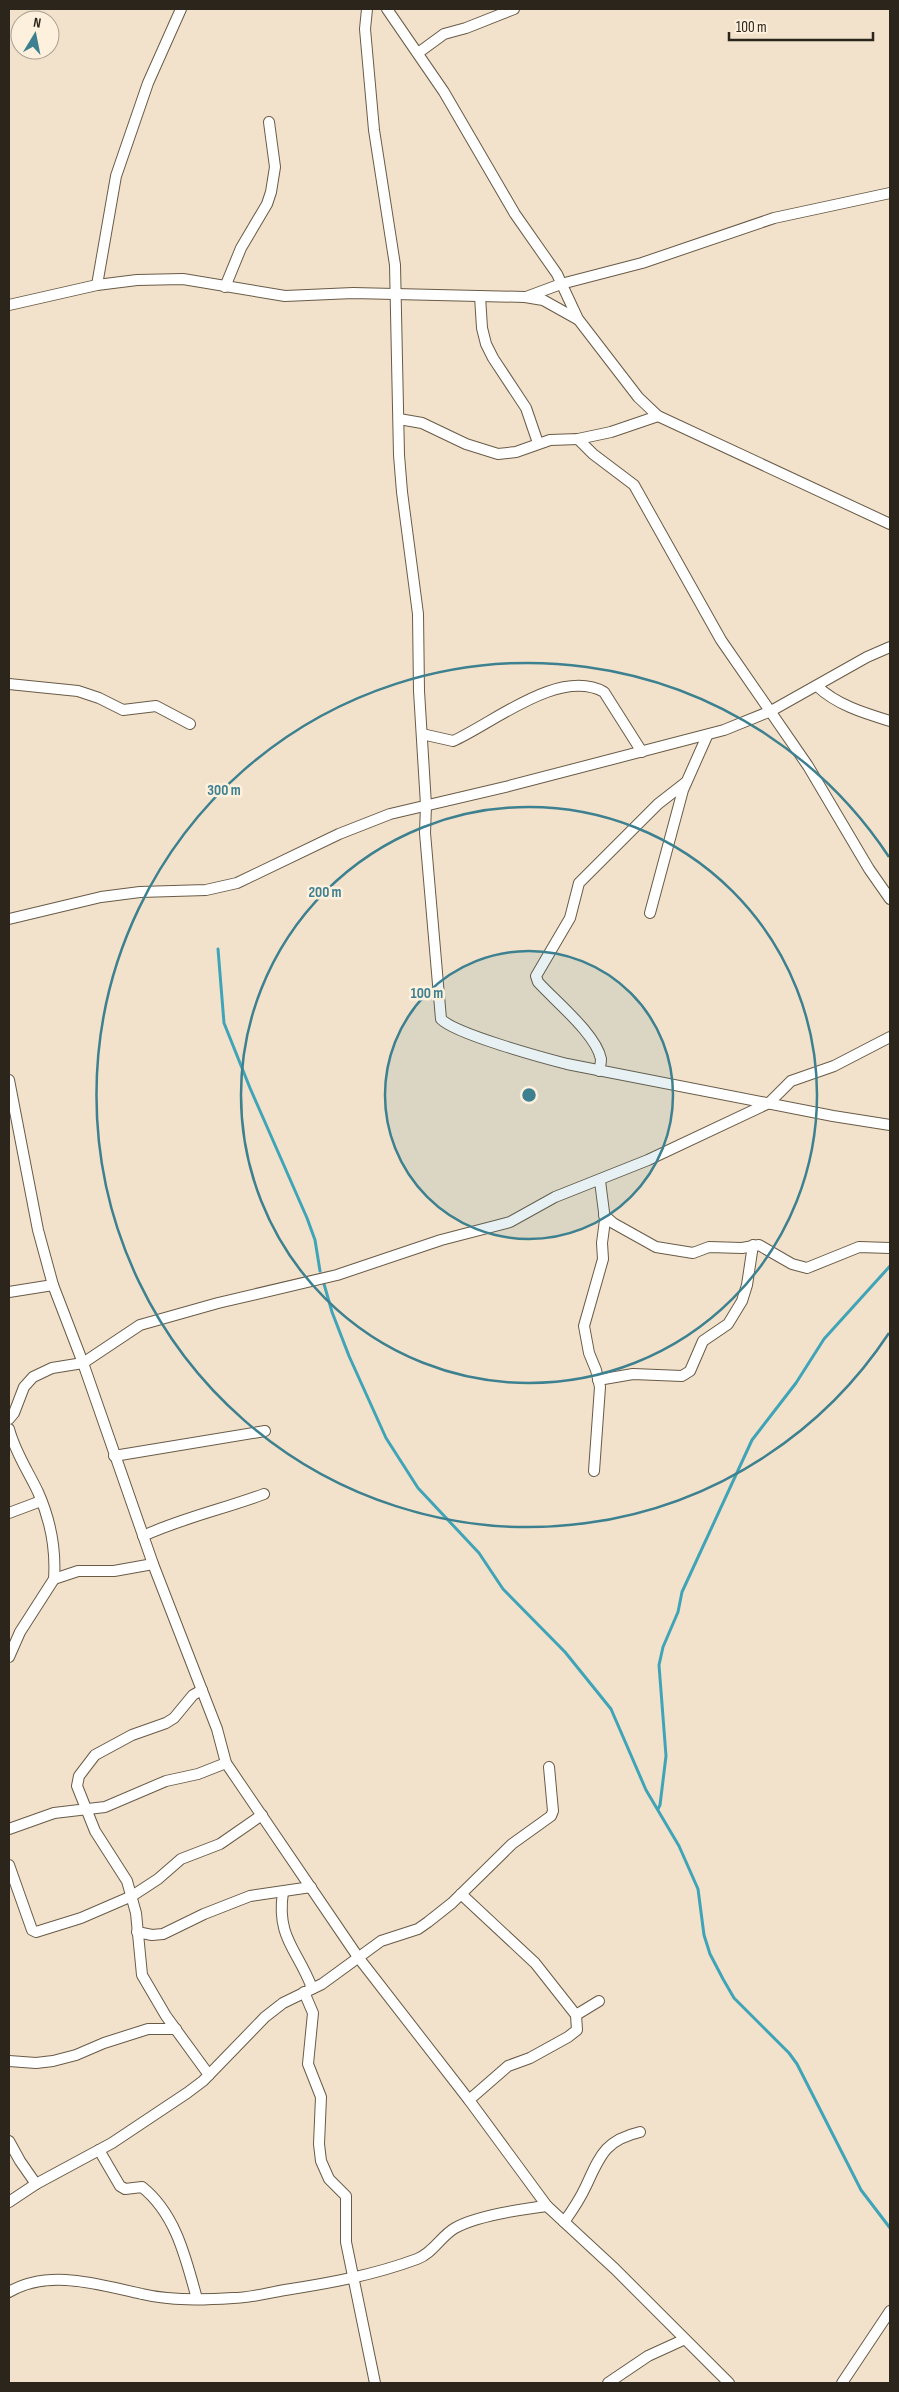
<svg xmlns="http://www.w3.org/2000/svg" width="899" height="2392" font-family="'Sofia Sans Condensed',sans-serif">
  <rect width="100%" height="100%" fill="#f2e2cb"/>
  <g fill="none" stroke-linecap="round" stroke-linejoin="round">
    <!-- stream -->
    <g stroke="#40a4b8" stroke-width="3">
      <polyline points="218,949 224,1023 250,1088 307,1218 315,1240 320,1271"/>
      <polyline points="324,1284 332,1312 349,1356 386,1438 418,1488 479,1553 503,1589 565,1652 611,1709 646,1790 679,1846 698,1889 704,1935 710,1954 723,1979 734,1998 789,2053 797,2064 861,2190 890,2228"/>
      <polyline points="658,1809 660,1805 666,1756 659,1665 663,1647 678,1612 682,1592 752,1440 796,1383 824,1339 890,1266"/>
    </g>
    <!-- minor casing -->
    <g stroke="#695b47" stroke-width="12">
      <g id="minor">
        <path d="M367,9l-2,20 9,101 21,135 4,190 3,37 16,122 1,77 7,114 -1,28 16,186c14,15 103,39 126,45l266,52 57,9"/>
        <polyline points="387,9 444,92 515,214 557,274 578,319 638,397 658,416 890,524"/>
        <polyline points="418,53 444,34 466,28 514,9"/>
        <polyline points="97,285 116,176 148,83 181,9"/>
        <polyline points="225,287 241,248 267,204 271,192 275,167 269,122"/>
        <polyline points="480,296 482,328 486,344 493,358 526,408 538,443"/>
        <polyline points="526,297 561,284 642,263 774,218 890,193"/>
        <polyline points="9,305 97,285 137,280 183,279 285,296 353,293 525,297 543,300 577,319"/>
        <polyline points="399,419 422,423 466,444 498,454 516,452 550,440 578,439 611,432 658,416"/>
        <polyline points="578,439 593,454 634,485 721,640 808,766 869,869 890,899"/>
        <polyline points="9,684 78,691 99,698 123,710 156,706 190,724"/>
        <path d="M817,686c20,19 47,27 73,35"/>
        <path d="M422,734l31,7c39,-17 106,-74 151,-49l38,60"/>
        <polyline points="650,913 683,790 707,736"/>
        <polyline points="9,919 101,897 140,892 206,890 237,883 339,834 390,814 509,786 724,730 771,711 867,657 890,647"/>
        <path d="M599,1071c1,-4 2,-8 2,-12 -5,-25 -46,-58 -63,-77l-2,-6 34,-58 9,-35 79,-79 27,-21"/>
        <polyline points="9,1080 38,1230 53,1285 83,1363 153,1564 217,1729 226,1763 358,1957 469,2100 547,2206 615,2269 729,2383"/>
        <polyline points="604,1215 613,1223 656,1247 693,1253 709,1247 742,1248 759,1245 792,1264 807,1268 859,1247 890,1248"/>
        <polyline points="9,1292 53,1285"/>
        <polyline points="598,1380 633,1374 682,1376 690,1371 703,1341 728,1324 742,1301 747,1285 753,1245"/>
        <polyline points="9,1419 14,1413 24,1387 33,1377 52,1368 83,1363 140,1325 218,1303 337,1275 441,1240 510,1222 555,1197 648,1160 769,1103 791,1081 834,1066 890,1037"/>
        <path d="M9,1429c6,23 19,42 29,63 12,27 18,58 16,87l-34,53 -11,25"/>
        <polyline points="114,1456 265,1431"/>
        <polyline points="594,1471 600,1387 596,1370 589,1353 584,1326 603,1259 602,1243 605,1220 600,1181"/>
        <polyline points="9,1513 41,1501"/>
        <path d="M143,1536c39,-18 81,-27 121,-42"/>
        <polyline points="54,1579 78,1571 114,1571 153,1564"/>
        <polyline points="202,1690 193,1695 174,1718 166,1723 132,1735 95,1755 79,1776 77,1786 95,1831 127,1881 136,1913 142,1975 166,2016 209,2075"/>
        <polyline points="9,1829 54,1813 105,1807 166,1781 198,1774 226,1763"/>
        <polyline points="9,1865 32,1930 36,1932 81,1918 132,1896 158,1879 181,1859 220,1844 262,1815"/>
        <path d="M283,1892c-7,46 15,58 29,96"/>
        <polyline points="461,1894 535,1963 576,2015 577,2030 568,2037 530,2058 508,2066 469,2100"/>
        <polyline points="137,1932 152,1935 163,1934 204,1914 250,1896 311,1887"/>
        <polyline points="304,1992 313,2013 308,2064 321,2097 319,2144 321,2161 329,2179 346,2196 346,2242 375,2383"/>
        <polyline points="576,2015 599,2001"/>
        <polyline points="9,2061 36,2063 53,2061 76,2055 104,2043 148,2029 176,2029"/>
        <polyline points="9,2141 20,2161 36,2184"/>
        <path d="M99,2150l21,36 5,3 17,-2c34,27 44,72 55,112"/>
        <polyline points="9,2202 36,2184 112,2143 187,2093 203,2081 265,2017 283,2003 322,1984 381,1941 418,1929 428,1922 452,1903 512,1844 551,1816 553,1811 549,1767"/>
        <path d="M564,2222c8,-11 16,-23 22,-36 14,-30 19,-46 54,-54"/>
        <path d="M9,2292c41,-24 91,-7 133,2 29,7 61,6 91,4 17,0 34,-5 52,-8 45,-7 89,-15 132,-31 16,-6 24,-23 38,-31 21,-12 68,-19 92,-22"/>
        <polyline points="608,2383 648,2356 683,2340"/>
        <polyline points="842,2383 890,2311"/>
      </g>
    </g>
    <!-- minor -->
    <use href="#minor" stroke="#fff" stroke-width="10"/>
  </g>
  <!-- distance rings -->
  <circle cx="529" cy="1095" r="144" fill="#3d8190" fill-opacity=".12"/>
  <g fill="none" stroke="#3d8190" stroke-width="2.5">
    <circle cx="529" cy="1095" r="144"/>
    <circle cx="529" cy="1095" r="288"/>
    <path d="M889 1333A432 432 0 1 1 889 857"/>
  </g>
  <circle cx="529" cy="1095" r="8" fill="#3d8190" stroke="#fdf0dd" stroke-width="2.5"/>
  <g font-size="15" text-anchor="middle" font-weight="bold" fill="#3d8190" stroke="#fdf0dd" stroke-width="5" stroke-linejoin="round" paint-order="stroke">
    <text x="224" y="795">300 m</text>
    <text x="325" y="897">200 m</text>
    <text x="427" y="998">100 m</text>
  </g>
  <!-- border -->
  <rect width="899" height="2392" fill="none" stroke="#2b251c" stroke-width="20"/>
  <!-- north arrow -->
  <g transform="translate(35 35) rotate(10)"><circle r="24" fill="#fdf0dd" stroke="#a99f90"/>
  <path d="M0-4L9 19L0 12L-9 19Z" fill="#3d8190"/>
  <text y="-8" font-size="14" font-weight="bold" text-anchor="middle" fill="#2b251c">N</text>
  </g>
  <!-- scale -->
  <path d="M729 32v8h144v-8" fill="none" stroke="#2b251c" stroke-width="2.5"/>
  <text x="736" y="32" font-size="15" fill="#2b251c" stroke="#fdf0dd" stroke-width="4" paint-order="stroke">100 m</text>
</svg>
